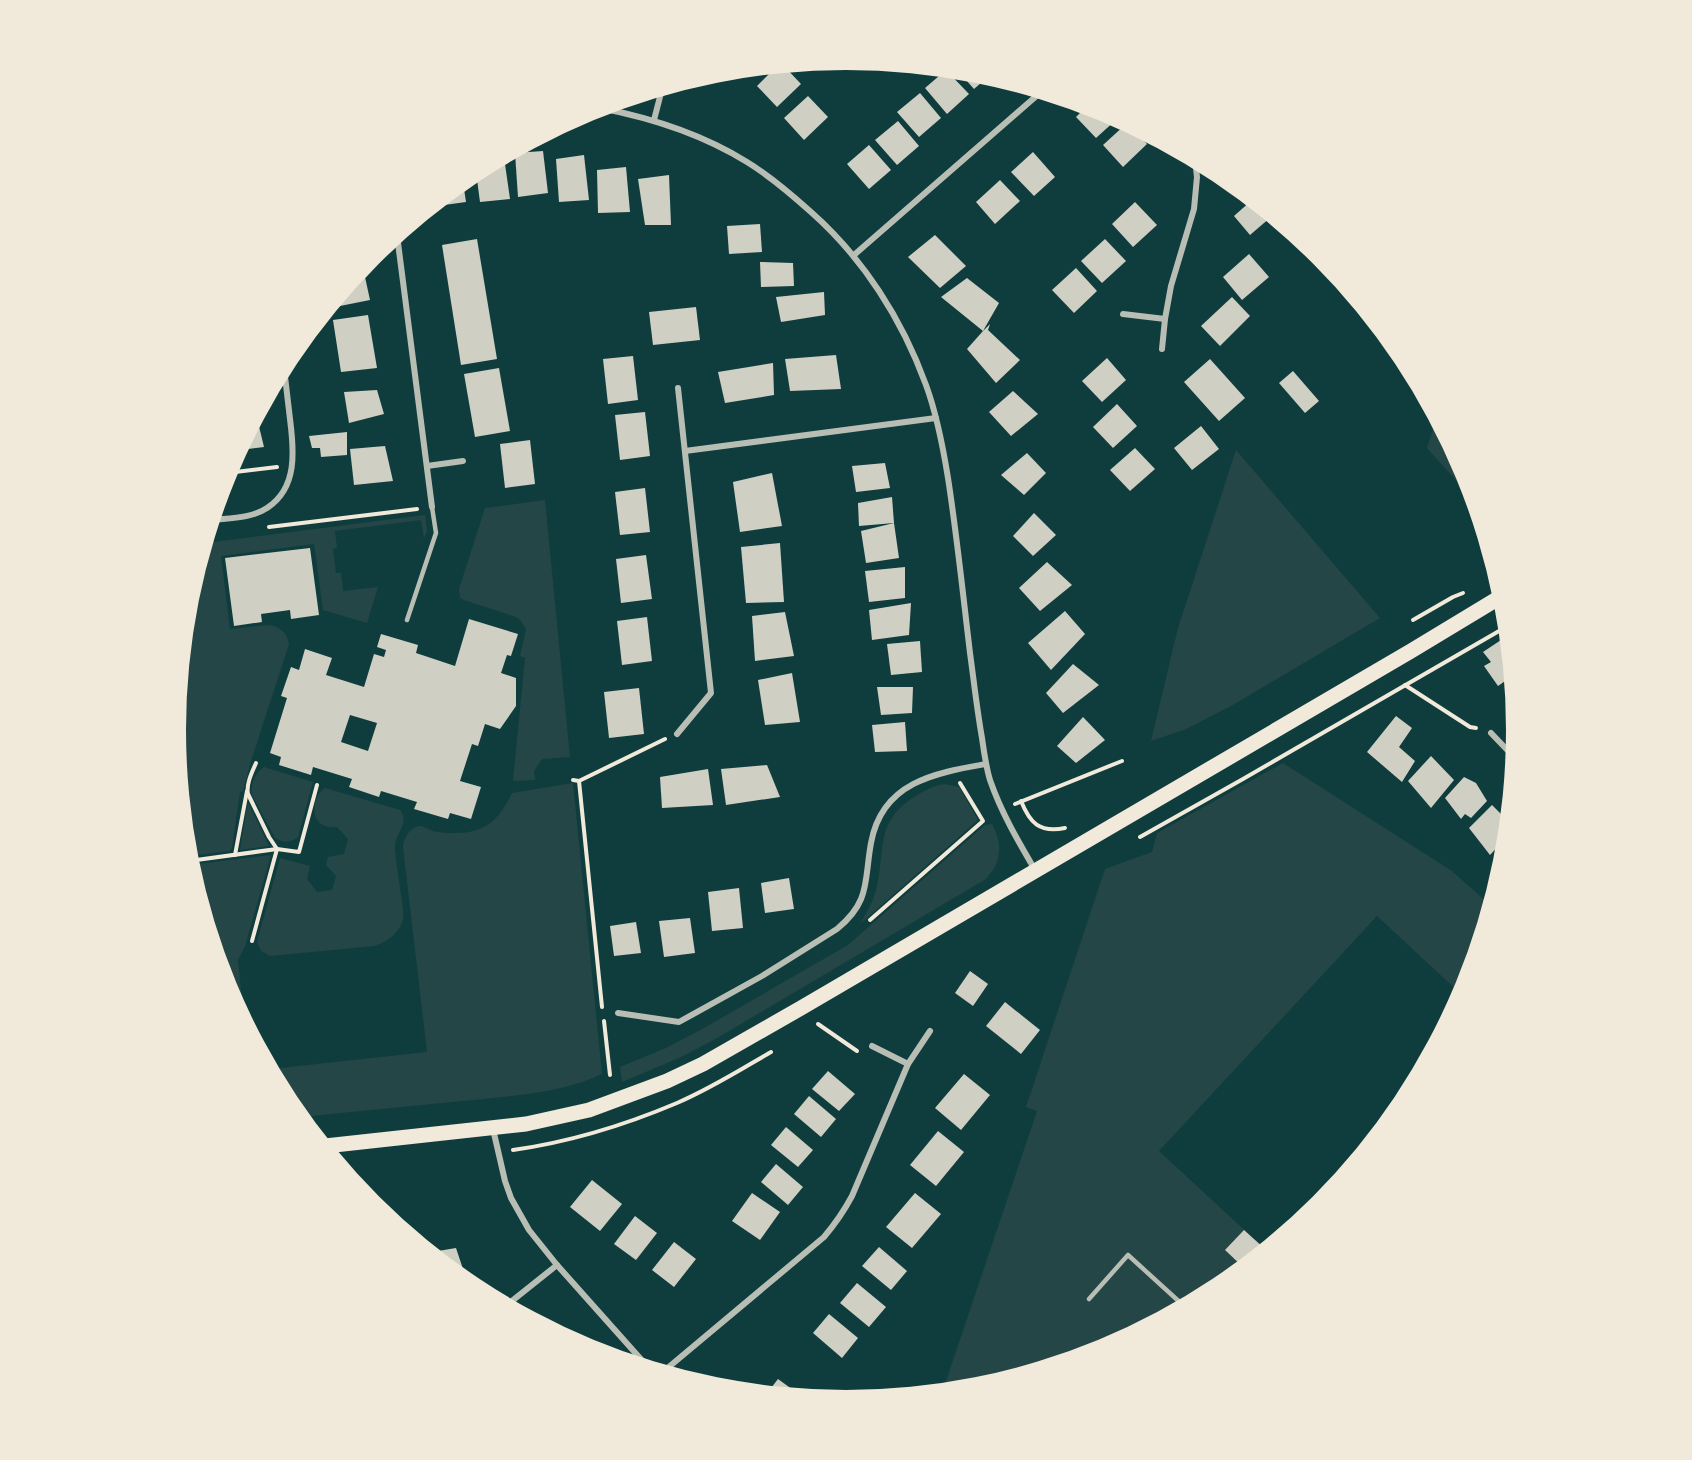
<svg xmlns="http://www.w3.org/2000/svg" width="1692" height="1460" font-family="'IBM Plex Serif',serif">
  <rect width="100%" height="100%" fill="#0f3d3e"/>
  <!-- green -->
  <g fill="#244646">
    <polygon points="1436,419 1465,474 1473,499 1427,448"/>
    <polygon points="1236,450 1380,618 1231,706 1186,729 1151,741 1178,628"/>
    <polygon points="545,500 570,757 542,759 534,771 535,780 513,781 525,658 520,656 526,629 521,621 516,617 464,600 460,598 459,589 485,508"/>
    <path d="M425,515l2,16 -3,7 -3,-18 -86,11 2,17 -4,1 3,24h5l2,18 35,-4 -11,36 -44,-13 -9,-66 -93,12 9,73 38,-4c11,1 19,7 21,19l-38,117 -8,30 -3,1 -8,55 -2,4 -42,5 -12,-126 13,-131 17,-56z"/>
    <polygon points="1283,763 1452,871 1490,905 1465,987 1461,994 1377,916 1159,1151 1265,1249 1218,1287 1102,1349 976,1387 943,1390 1037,1111 1026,1107 1105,869 1152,852 1157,833"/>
    <path d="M264,767l49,15 -15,55c-7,6 -15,6 -23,1l-23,-43c-2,-11 3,-22 12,-28z"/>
    <path d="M573,783l29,291c-42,20 -94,22 -140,27 -54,5 -107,11 -161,16l-12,-15 -18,-33 156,-17 -24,-205c1,-9 6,-19 16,-21 6,0 12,5 18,6 5,1 13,1 18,1 32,0 44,-14 57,-40z"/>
    <path d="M944,784l15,3 19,33 -118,104c7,-12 14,-24 17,-38 8,-36 -1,-63 34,-87 10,-7 21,-13 33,-15z"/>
    <path d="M325,788l75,22c11,13 -6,23 -5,39 1,15 4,31 6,46 1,7 3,16 2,23 -2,14 -17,25 -29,28l-104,10 -9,-5 -4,-9 23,-84 30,8 -3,13 10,13 15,-2 4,-14 -10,-11 2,-8 16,-3 4,-15 -11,-12c-5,0 -10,0 -14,-2 -14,-7 -9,-31 2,-37z"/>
    <polygon points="248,802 269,846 240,850"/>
    <path d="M992,824c11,21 10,37 -6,55l-274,162 -33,17 -57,24 -2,-15 46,-19 38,-20 144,-83 137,-120z"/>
    <polygon points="271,855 245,946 238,960 242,1000 235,1001 227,986 190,865"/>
  </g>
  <!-- building -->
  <g fill="#cfcfc3" fill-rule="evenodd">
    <polygon points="784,66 801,84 777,107 757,86 776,67"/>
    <polygon points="946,70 969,94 947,114 925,88"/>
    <polygon points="958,71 977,73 989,76 974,89"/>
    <polygon points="920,93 941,118 919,137 897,112"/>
    <polygon points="808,96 828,117 804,140 784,118"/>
    <polygon points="1087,106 1103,111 1117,119 1096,138 1076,117"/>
    <polygon points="898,121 919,146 897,165 875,140"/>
    <polygon points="1126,124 1130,126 1147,144 1123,167 1103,145"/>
    <polygon points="869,145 891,170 869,189 847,164"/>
    <polygon points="543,151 548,193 518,197 515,153"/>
    <polygon points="1033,152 1055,177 1034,196 1011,172"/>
    <polygon points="584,155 589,200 559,202 556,159"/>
    <polygon points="504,157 510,199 480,202 476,172"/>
    <polygon points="626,167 630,212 598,213 597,170"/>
    <polygon points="669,175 671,225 645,225 638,179"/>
    <polygon points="1000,180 1020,201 995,224 976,202"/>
    <polygon points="463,182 466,202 437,206 437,203"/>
    <polygon points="1252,200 1271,217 1250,235 1234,216"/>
    <polygon points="1135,202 1157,225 1133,247 1112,224"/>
    <polygon points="760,224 762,252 729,254 727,226"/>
    <polygon points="935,235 966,266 940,288 908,257"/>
    <polygon points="477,239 497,359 461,365 442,245"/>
    <polygon points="1105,239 1126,261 1102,283 1081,261"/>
    <polygon points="1249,254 1269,277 1242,300 1223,277"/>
    <polygon points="760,262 793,263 794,286 761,287"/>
    <polygon points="363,268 370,300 330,308"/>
    <polygon points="1076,268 1097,291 1074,313 1052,290"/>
    <polygon points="967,278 999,303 983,331 990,324 988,330 1020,360 996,383 967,349 983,331 941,297"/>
    <polygon points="824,292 825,315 781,322 776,297"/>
    <polygon points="1232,297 1250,316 1220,346 1201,326"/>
    <polygon points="696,307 700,340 653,345 649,312"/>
    <polygon points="368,315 377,368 341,372 333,320"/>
    <polygon points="836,355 841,389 790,391 785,359"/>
    <polygon points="633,356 638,400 608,404 603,359"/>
    <polygon points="1107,358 1126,380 1102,402 1082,381"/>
    <polygon points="1210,359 1245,398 1219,421 1184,382"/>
    <polygon points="773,363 774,395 725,403 718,372"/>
    <polygon points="499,368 510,431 475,437 464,374"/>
    <polygon points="1293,371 1319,401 1305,413 1279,383"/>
    <polygon points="377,390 384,414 349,423 344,392"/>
    <polygon points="1013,391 1038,414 1011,436 989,412"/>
    <polygon points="1117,404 1137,426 1113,448 1093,427"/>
    <polygon points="645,412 650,456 620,460 615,415"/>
    <polygon points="257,418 264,447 240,450"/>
    <polygon points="1201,426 1219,449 1192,470 1174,448"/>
    <polygon points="347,432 347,455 321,457 320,448 312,448 309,436"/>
    <polygon points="530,440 535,484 505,488 500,444"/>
    <polygon points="385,446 393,481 354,485 350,449"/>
    <polygon points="1135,448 1155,469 1130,491 1110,470"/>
    <polygon points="1027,453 1046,473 1024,495 1001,475"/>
    <polygon points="885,463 890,488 856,492 852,466"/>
    <polygon points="772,473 782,526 740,532 733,482"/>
    <polygon points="645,488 650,532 620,535 615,492"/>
    <polygon points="892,497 894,523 859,526 858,503"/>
    <polygon points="1034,513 1056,535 1033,556 1013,536"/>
    <polygon points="894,523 899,558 866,563 861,531"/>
    <polygon points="780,543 784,602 746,603 741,547"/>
    <polygon points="310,548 319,615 291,619 290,610 261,614 262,622 234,626 225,558"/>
    <polygon points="646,555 652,599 621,603 616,559"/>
    <polygon points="1047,562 1072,585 1040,611 1019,588"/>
    <polygon points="905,567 905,598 869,602 865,571"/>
    <polygon points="911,603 909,635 872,640 869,610"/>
    <polygon points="1065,611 1085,634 1051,670 1028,643"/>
    <polygon points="785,612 794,656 755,661 752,616"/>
    <polygon points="647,617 652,661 622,665 617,621"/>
    <path d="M469,619l49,15 -7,22 -4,-1 -6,18 15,5v28l-16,23 -15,-5 -7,22 -6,-2 -12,37 21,6 -10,32 -21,-6 -2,6 -34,-10 3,-7 -36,-11 -2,6 -30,-10 3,-8 -39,-12 -2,8 -32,-10 2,-8 -11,-4 17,-55 -6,-2 10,-29 8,3 6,-21 27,9 -6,17 38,12 10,-33 10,3 2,-7 -9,-3 4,-13 37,11 -2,8 39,13zM350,715l27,8 -9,28 -27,-9z"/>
    <polygon points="1507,636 1511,677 1498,686 1484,666 1491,662 1483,652"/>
    <polygon points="920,641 922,672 891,675 887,644"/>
    <polygon points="1073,664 1099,685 1063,713 1046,693"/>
    <polygon points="792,673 800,722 765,725 758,680"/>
    <polygon points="877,687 913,687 912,713 881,715"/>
    <polygon points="639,688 644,734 609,738 604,692"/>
    <polygon points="1396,716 1412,728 1399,747 1415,761 1402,782 1367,752"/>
    <polygon points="1083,717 1105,740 1076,763 1057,746"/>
    <polygon points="905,722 907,751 875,752 872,725"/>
    <polygon points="1431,756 1454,780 1431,808 1408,781"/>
    <polygon points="767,765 780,797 726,805 721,769"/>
    <polygon points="708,769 713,805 662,808 660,777"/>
    <polygon points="1464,777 1476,783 1487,801 1471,818 1465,814 1461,819 1445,798"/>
    <polygon points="1492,805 1507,820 1505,839 1490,855 1469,828"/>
    <polygon points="789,878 794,909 765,913 761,883"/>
    <polygon points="739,888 743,928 712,931 708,892"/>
    <polygon points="690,918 695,953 664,957 659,921"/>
    <polygon points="636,922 641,953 614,956 610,926"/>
    <polygon points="970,971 988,984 973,1006 955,993"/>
    <polygon points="1005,1002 1040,1030 1021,1054 986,1026"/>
    <polygon points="828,1071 855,1094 839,1111 812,1089"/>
    <polygon points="964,1074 990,1095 961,1130 935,1108"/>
    <polygon points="809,1096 836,1119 821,1137 794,1114"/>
    <polygon points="786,1127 813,1150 798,1167 771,1145"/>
    <polygon points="938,1131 964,1152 936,1186 910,1165"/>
    <polygon points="776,1164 803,1187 788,1205 761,1182"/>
    <polygon points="592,1180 622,1204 600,1231 570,1207"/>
    <polygon points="752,1193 780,1212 760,1240 732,1221"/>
    <polygon points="915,1193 941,1214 912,1248 886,1227"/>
    <polygon points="635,1216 657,1233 636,1260 614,1244"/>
    <polygon points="1244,1230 1265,1249 1243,1267 1225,1250"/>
    <polygon points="674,1242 696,1259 674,1287 652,1270"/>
    <polygon points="879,1247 907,1271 891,1290 862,1266"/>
    <polygon points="456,1248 465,1275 460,1276 432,1252"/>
    <polygon points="857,1283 886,1307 869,1327 840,1303"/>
    <polygon points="829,1314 858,1338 842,1358 813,1333"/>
    <polygon points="778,1379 800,1395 768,1392"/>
  </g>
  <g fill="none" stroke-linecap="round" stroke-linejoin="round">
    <!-- path -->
    <g stroke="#f1e9da" stroke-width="4">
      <polyline points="227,473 277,467"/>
      <polyline points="269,527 417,509"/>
      <polyline points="1413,620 1453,597 1463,593"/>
      <polyline points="1405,685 1470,727 1476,728"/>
      <polyline points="573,780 579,781"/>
      <path d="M1021,801c9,22 18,32 44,27"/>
      <polyline points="1015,804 1122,761"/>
      <polyline points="1140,837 1243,779 1506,627"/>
      <polyline points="235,855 247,791"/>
      <polyline points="189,861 277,849 299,852 317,785"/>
      <polyline points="870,920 983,821 960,783"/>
      <path d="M252,941l25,-92 -8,-12 -21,-43c-2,-10 4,-22 8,-31"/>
      <polyline points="602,1007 579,781 665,739"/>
      <polyline points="604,1021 610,1075"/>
      <polyline points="818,1024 857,1051"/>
      <path d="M513,1150c57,-8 112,-25 164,-47 33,-14 63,-33 94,-51"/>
    </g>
    <!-- service -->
    <g stroke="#b8beb3" stroke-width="4.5">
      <polyline points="407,620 436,533 432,507"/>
      <polyline points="1089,1299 1128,1255 1184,1306"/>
    </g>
    <!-- minor -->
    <g stroke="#b8beb3" stroke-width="6">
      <path d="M600,108c52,10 102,26 147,54 23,14 44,32 64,50 52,46 91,107 115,173 11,30 17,62 22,93 9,58 15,117 22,175 4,29 7,57 12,85 2,14 4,29 8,42 11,32 28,61 45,90"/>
      <polyline points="654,120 662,89"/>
      <polyline points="397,235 432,507"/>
      <polyline points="854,255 1041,92"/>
      <polyline points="1123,314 1165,319"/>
      <polyline points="1162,349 1165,319 1171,286 1194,209 1197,177 1195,160"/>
      <polyline points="685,451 936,418"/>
      <polyline points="427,466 463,461"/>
      <path d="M213,520c18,-2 39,-2 54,-12 31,-20 27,-58 23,-89 -2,-17 -4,-34 -6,-51"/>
      <polyline points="1491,733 1513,756"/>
      <polyline points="677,734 711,693 678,388"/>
      <path d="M618,1013l61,9 83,-46 75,-47c34,-28 27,-48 34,-86 11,-61 64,-70 115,-79"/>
      <polyline points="872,1046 908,1064"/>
      <polyline points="493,1129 505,1181 511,1198 529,1230 557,1265 647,1366"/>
      <polyline points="507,1305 557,1265"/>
      <path d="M664,1371l160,-134c11,-13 20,-26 28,-41l56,-132 22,-33"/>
    </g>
    <!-- primary -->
    <polyline stroke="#f1e9da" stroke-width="15" points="325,1146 526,1124 589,1110 667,1081 703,1064 801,1008 1411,651 1502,596"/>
  </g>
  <!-- crop -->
  <path d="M0 0H1692V1460H0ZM186 730a660 660 0 1 1 1320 0a660 660 0 1 1-1320 0Z" fill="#f1e9da" fill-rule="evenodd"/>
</svg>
